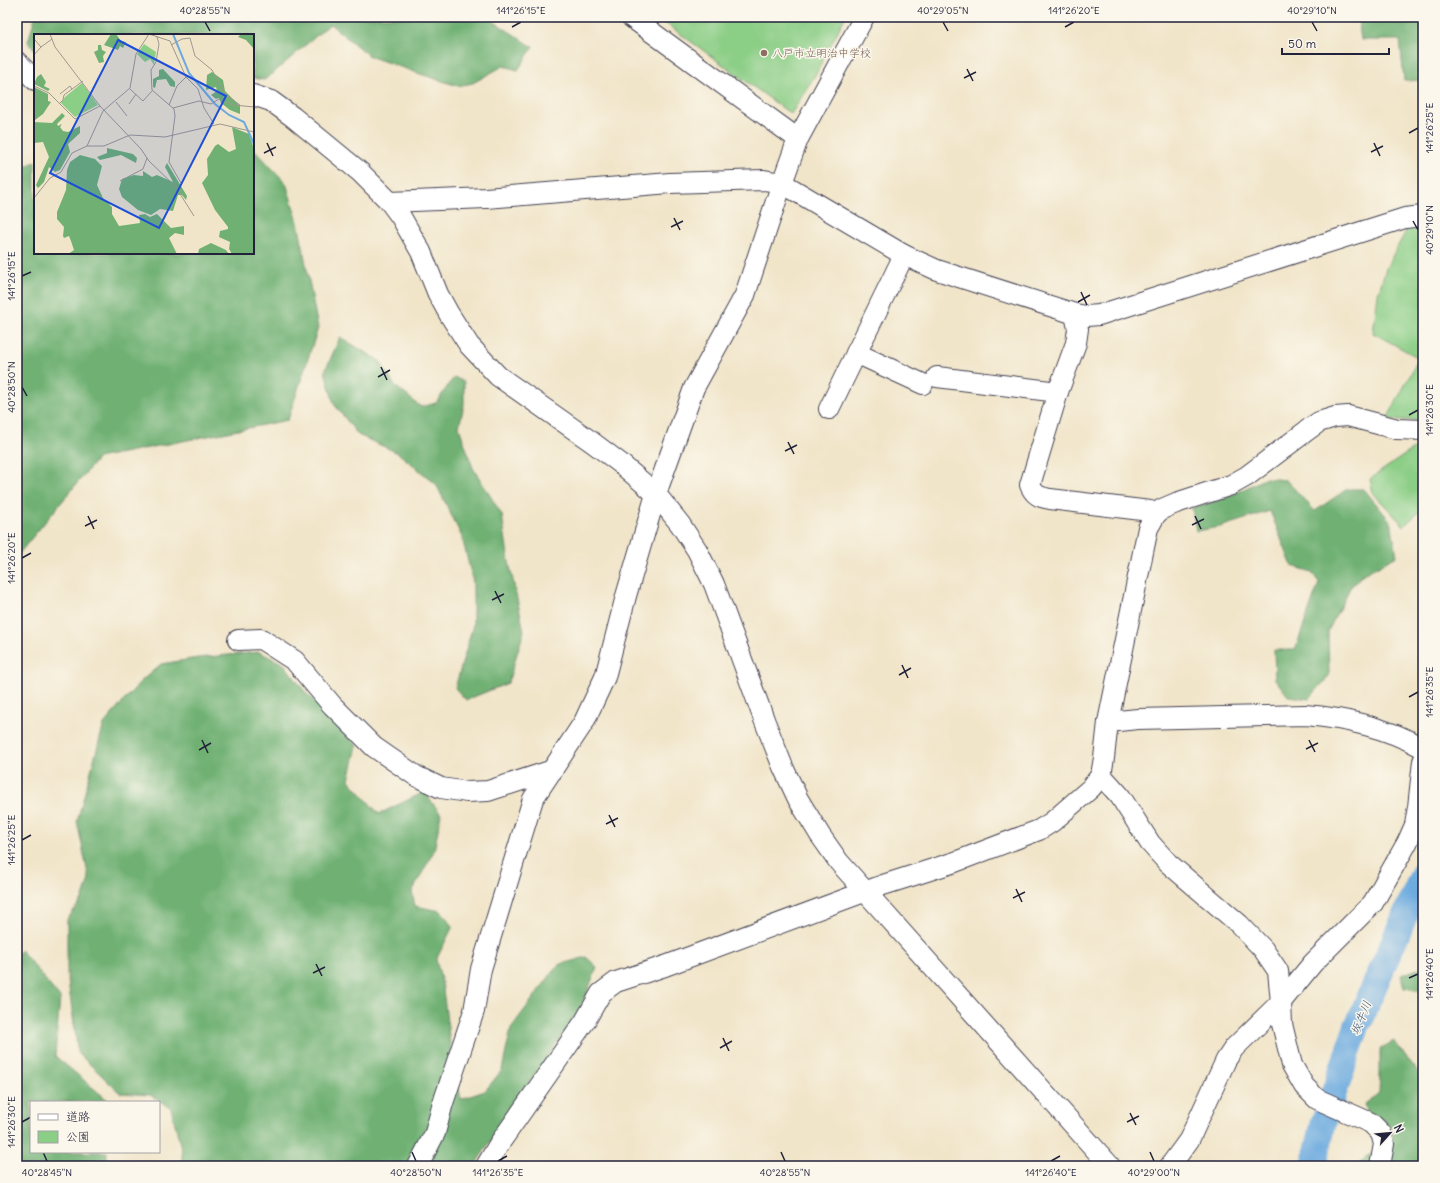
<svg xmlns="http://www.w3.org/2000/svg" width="1440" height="1183" font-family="Delius,'Klee One',sans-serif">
  <rect width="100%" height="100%" fill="#fbf7ec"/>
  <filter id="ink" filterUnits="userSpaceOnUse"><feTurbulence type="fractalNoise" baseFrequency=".025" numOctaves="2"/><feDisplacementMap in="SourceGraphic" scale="8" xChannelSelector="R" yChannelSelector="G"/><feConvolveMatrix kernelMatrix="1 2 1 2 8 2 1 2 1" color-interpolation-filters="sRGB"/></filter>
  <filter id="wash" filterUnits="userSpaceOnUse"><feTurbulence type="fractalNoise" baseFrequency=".012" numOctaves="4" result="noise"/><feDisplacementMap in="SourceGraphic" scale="16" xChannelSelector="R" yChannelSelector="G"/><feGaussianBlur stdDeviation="0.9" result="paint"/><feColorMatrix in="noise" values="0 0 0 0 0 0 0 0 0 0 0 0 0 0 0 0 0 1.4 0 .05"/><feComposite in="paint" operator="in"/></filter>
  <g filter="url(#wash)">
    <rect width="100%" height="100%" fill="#f1e5c9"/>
    <!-- green -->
    <g fill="#8bce86" stroke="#567860">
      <polygon points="657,17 845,17 817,72 791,114"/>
      <polygon points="1423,224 1423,421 1387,419 1419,358 1373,333 1378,294 1386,268 1406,231 1408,225"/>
      <polygon points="1423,442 1423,508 1404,526 1373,493 1370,479"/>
    </g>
    <!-- forest -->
    <g fill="#70b173" stroke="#496a57">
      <polygon points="35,17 487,17 533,47 518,70 503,66 473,83 458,86 423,75 369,56 330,24 271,75 264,80 253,78 253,35 35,35 35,51 28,42"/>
      <polygon points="1358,17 1423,17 1423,80 1404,81 1400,40 1361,40"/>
      <polygon points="253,148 286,183 298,222 318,328 288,420 98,458 17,556 17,170 35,162 35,253 253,253"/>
      <polygon points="340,337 380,361 394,385 421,407 436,403 454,377 464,382 464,405 459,427 473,468 502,515 509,562 524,631 508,683 466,700 455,688 473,625 473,582 462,537 436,484 398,453 358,435 334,404 325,371"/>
      <polygon points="1266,478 1286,480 1315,511 1347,489 1364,489 1391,522 1397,556 1363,574 1350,588 1328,631 1329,676 1309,699 1288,696 1275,679 1274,650 1295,650 1319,583 1312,572 1292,566 1270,511 1220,527 1196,531 1192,508 1226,498"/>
      <polygon points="259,652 284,664 306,693 346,732 357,746 349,780 379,814 424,792 441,814 434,851 412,892 415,906 441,911 453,926 436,960 442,982 450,1044 461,1099 485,1091 502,1070 511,1028 558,965 586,957 597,967 581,1008 520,1096 477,1162 472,1166 182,1166 182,1152 171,1108 150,1095 120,1093 78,1053 67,974 67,919 82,900 89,879 77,821 104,724 141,681 161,664 198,658"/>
      <polygon points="21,950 60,998 55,1056 110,1102 31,1102 31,1152 107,1152 107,1157 103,1166 17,1166 17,954"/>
      <polygon points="1423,969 1423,991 1404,988 1401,975 1415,970"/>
      <polygon points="1394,1041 1423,1078 1423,1166 1357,1166 1365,1158 1391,1142 1394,1129 1368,1113 1365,1104 1379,1093 1380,1074 1380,1049"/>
    </g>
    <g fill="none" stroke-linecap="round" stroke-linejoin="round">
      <!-- river -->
      <polyline stroke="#6dabdf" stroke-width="26" points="1314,1166 1324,1121 1357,1026 1423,874"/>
    </g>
  </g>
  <g filter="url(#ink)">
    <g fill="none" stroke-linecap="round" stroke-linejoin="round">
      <!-- minor casing -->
      <g stroke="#413f50" stroke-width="22">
        <g id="minor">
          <polyline points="631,17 798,139"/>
          <polyline points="17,62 35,80"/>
          <polyline points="253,95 271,101 293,117 360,172 390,202 401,217 421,252 438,294 449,314 469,345 498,376 592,442 620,463 656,494 680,524 697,550 714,584 765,722 783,767 798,799 820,835 839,862 1110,1166"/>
          <polyline points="390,202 486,198 670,183 764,180 782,183 904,255 937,270 1075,314 1087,316 1099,315 1405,218 1423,216"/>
          <path d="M1075,314l3,15 -2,14 -18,49 -28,93c4,10 9,12 20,14l100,12 6,3"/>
          <polyline points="856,353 923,384"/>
          <polyline points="937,377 1058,392"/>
          <polyline points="829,409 904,255"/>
          <polyline points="238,640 261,639 295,661 332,705 374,747 416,776 441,788 467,792 488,791 553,770"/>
          <path d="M1108,722l30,-3 167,-4c39,3 84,13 118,33"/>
          <polyline points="1101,775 1120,796 1150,843 1168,863 1239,924 1263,949 1278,971 1281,1002 1282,1024 1292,1065 1304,1086 1317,1099 1371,1123 1381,1133 1384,1144 1380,1166"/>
          <polyline points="418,1166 435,1133 443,1103 474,1011 481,969 533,799 584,722 605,677 626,596 656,494 694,388 745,295 782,183 798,139 864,17"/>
          <polyline points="486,1166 499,1144 585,1021 601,993 616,982 665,966 883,885 955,862 1039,830 1052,822 1091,788 1101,775 1104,758 1108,722 1148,528 1156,514 1162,509 1176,503 1231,485 1247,476 1309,429 1319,422 1335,417 1348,416 1397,429 1423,430"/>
          <polyline points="1170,1166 1189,1140 1226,1060 1234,1048 1281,1002 1313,963 1373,903 1407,843 1415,825 1418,807 1423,761"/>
        </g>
      </g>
      <!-- minor -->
      <use href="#minor" stroke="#fff" stroke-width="20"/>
    </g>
  </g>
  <!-- ticks -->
  <path fill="none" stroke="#22223b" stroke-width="1.5" d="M205,22l5,9M943,22l5,9M1312,22l5,9M512,27l9,-5M1065,27l9,-5M967,69l6,12M964,78l12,-6M1409,133l9,-5M267,143l6,13M1374,143l6,13M1371,152l12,-6M264,153l12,-6M674,218l6,12M1413,221l5,9M671,227l12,-6M22,276l9,-4M1081,292l6,13M1078,302l12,-7M381,367l6,13M378,377l12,-7M22,387l5,9M1409,415l9,-5M788,442l6,12M785,451l12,-6M88,516l6,13M1195,516l6,13M1192,525l12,-6M85,526l12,-6M22,558l9,-5M495,591l6,12M492,600l12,-6M902,665l6,13M899,675l12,-7M1409,697l9,-5M202,740l6,13M1309,740l6,12M1306,749l12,-6M199,750l12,-7M609,815l6,12M606,824l12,-6M22,840l9,-5M1016,889l6,13M1013,898l12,-6M316,964l6,12M313,973l12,-6M1409,978l9,-4M723,1038l6,13M720,1048l12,-7M1130,1113l6,12M22,1122l9,-5M1127,1122l12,-6M43,1152l4,9M412,1152l4,9M781,1152l4,9M1150,1152l4,9M498,1161l9,-5M1051,1161l9,-5"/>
  <!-- markers -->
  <circle fill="#8d6e63" stroke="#fbf7ec" stroke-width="1.5" cx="764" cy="53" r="4"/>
  <g text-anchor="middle" stroke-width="3" stroke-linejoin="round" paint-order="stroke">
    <!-- education labels -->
    <g font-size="11" fill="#785e54" stroke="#fbf7ec" text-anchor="start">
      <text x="772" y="57">八戸市立明治中学校</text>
    </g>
    <!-- water labels -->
    <g font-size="12" font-style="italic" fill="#40597d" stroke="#fbf7ec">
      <text transform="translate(1361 1018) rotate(-68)" y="4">坂牛川</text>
    </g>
  </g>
  <!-- overview -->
  <g transform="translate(34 34)">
    <rect width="220" height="220" fill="#f1e5c9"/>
    <path d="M110,10l12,8 -2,13 -4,-6 -5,3 -8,-8zM48,49l16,22 -23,12 -14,-14 4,-6z" fill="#8bce86"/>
    <path d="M77,0h5l5,7 5,1 -3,6 -3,-2 -2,4 -14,-5zM207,0h13v15l-8,-9 -8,-3zM64,11h3l1,5 4,2 -3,4 1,6 -5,1 -5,-11 4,-2zM129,35l12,13v5l-5,-1 -4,-7 -9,1 -2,8 -2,-1v-8l6,-3v-6zM178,38l11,8 2,11 15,15v8l-10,-4 -9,-7 -2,-5 -3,1 -5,-4 6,-4 -1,-4 -10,3 1,-15zM7,40l5,8 -2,4 6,3 -2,2 -14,-7 3,-7zM0,53l14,7v7l3,1 -8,12 -8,6zM28,79l3,3 -8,8 1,2 4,-2 -2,3 3,4 5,1 12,-6v7l-12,11 2,8 -10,18 -5,2 -6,-5 -5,15 -6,6 -2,-3 13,-28 -6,-15 -9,1v-21l18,1zM198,93l17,7 5,15v105h-22l-3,-5 1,-7 -11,-5 1,-6 8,-2v-2l-13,-17 -13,-27 6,-8 -1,-16 8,-13 3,-2 11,8 7,-3zM73,114l26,6 4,4 -1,5 -15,-8 -21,5 -3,-3 10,-4zM46,121l15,4 7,7 -5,19 6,13 9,9v7l7,12 21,-3 -1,-8 6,-1 5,3 7,-3 14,14 13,-2v9l-9,-2 -6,5 8,16h-109l6,-4 -3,-9 -2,-5 -5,2 -1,-2 1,-9 -7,-8v-7l9,-22 1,-20 3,-8zM133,129l20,33 -1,4 -4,-5h-4l-5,16 -13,-2 -9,6 -13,-5 -16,-13 -3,-8 3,-10 12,-4 9,1v-5l9,6 5,-2 16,7 -8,-15zM177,209l15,7 3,4h-31l1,-5z" fill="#70b173"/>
    <path fill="none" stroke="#6dabdf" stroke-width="2" d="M139,0l16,39 26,31 14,11 15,7 10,22"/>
    <path fill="none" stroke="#9e9790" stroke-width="1" d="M16,0l5,13 45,59 41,43 8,12 26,25 19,30M115,0l21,7 16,36 12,12 6,19 10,16M123,3l2,7 -3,18 -5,8 1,20 22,19 1,7 -6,46 12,21M137,11l11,-6 8,-1 5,18 17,14 13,24 15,11M7,13l11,-8M0,21l7,-8 -6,-7M0,52l15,7 26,26 25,-13M96,55l13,12 9,-10M26,60l10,-8 2,3M82,68l11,14M25,70l4,-4 1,-5 19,-14M95,70l7,-10M135,71l8,-19 9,-9M139,74l26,-7 12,3 8,-5 15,6 20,2M53,112l16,-35 27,-23 6,-34 13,-20M86,147l23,-12 4,-11M0,164l16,-20 11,-6 11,-19 15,-7h17l26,-11 35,2 55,-13 34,8"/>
    <path fill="#1d4ed8" fill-opacity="0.15" stroke="#1d4ed8" stroke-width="2" d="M84,6l108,56 -67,132 -109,-55z"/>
    <rect width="220" height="220" fill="none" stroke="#22223b" stroke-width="2"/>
  </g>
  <!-- margin -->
  <rect width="1440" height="1183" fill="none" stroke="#fbf7ec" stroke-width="44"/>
  <!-- legend -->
  <rect x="30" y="1101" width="130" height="52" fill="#fbf7ec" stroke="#a4a2a5"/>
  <rect x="38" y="1114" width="20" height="6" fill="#ffffff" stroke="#a4a2a5"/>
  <text x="66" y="1121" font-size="12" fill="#22223b">道路</text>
  <rect x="38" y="1131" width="20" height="12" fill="#8bce86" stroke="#a4a2a5"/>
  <text x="66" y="1141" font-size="12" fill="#22223b">公園</text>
  <!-- north arrow -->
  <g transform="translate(1390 1133) rotate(63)" stroke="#fbf7ec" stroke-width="3" paint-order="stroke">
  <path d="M0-3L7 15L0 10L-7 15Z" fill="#22223b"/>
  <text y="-6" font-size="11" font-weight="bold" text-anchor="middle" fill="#22223b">N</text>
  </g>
  <!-- scale -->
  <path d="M1282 48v6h107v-6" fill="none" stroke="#22223b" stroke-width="2"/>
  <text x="1288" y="48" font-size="12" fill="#22223b" stroke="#fbf7ec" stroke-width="3" paint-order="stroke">50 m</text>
  <rect x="22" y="22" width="1396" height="1139" fill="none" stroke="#22223b" stroke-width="1.5"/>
  <g font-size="10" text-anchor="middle" fill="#22223b">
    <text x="205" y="14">40°28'55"N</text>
    <text x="521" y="14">141°26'15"E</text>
    <text x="943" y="14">40°29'05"N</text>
    <text x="1074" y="14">141°26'20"E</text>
    <text x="1312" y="14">40°29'10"N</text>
    <text transform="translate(1429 128) rotate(-90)" y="4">141°26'25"E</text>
    <text transform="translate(1429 230) rotate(-90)" y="4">40°29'10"N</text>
    <text transform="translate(11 276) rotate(-90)" y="4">141°26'15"E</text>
    <text transform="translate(11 387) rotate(-90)" y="4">40°28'50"N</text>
    <text transform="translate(1429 410) rotate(-90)" y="4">141°26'30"E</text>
    <text transform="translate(11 558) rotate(-90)" y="4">141°26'20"E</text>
    <text transform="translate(1429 692) rotate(-90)" y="4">141°26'35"E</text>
    <text transform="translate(11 840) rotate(-90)" y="4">141°26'25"E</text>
    <text transform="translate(1429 974) rotate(-90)" y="4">141°26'40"E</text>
    <text transform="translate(11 1122) rotate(-90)" y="4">141°26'30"E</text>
    <text x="47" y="1176">40°28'45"N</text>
    <text x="416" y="1176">40°28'50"N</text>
    <text x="498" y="1176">141°26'35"E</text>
    <text x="785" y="1176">40°28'55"N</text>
    <text x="1051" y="1176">141°26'40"E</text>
    <text x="1154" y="1176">40°29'00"N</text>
  </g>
</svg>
